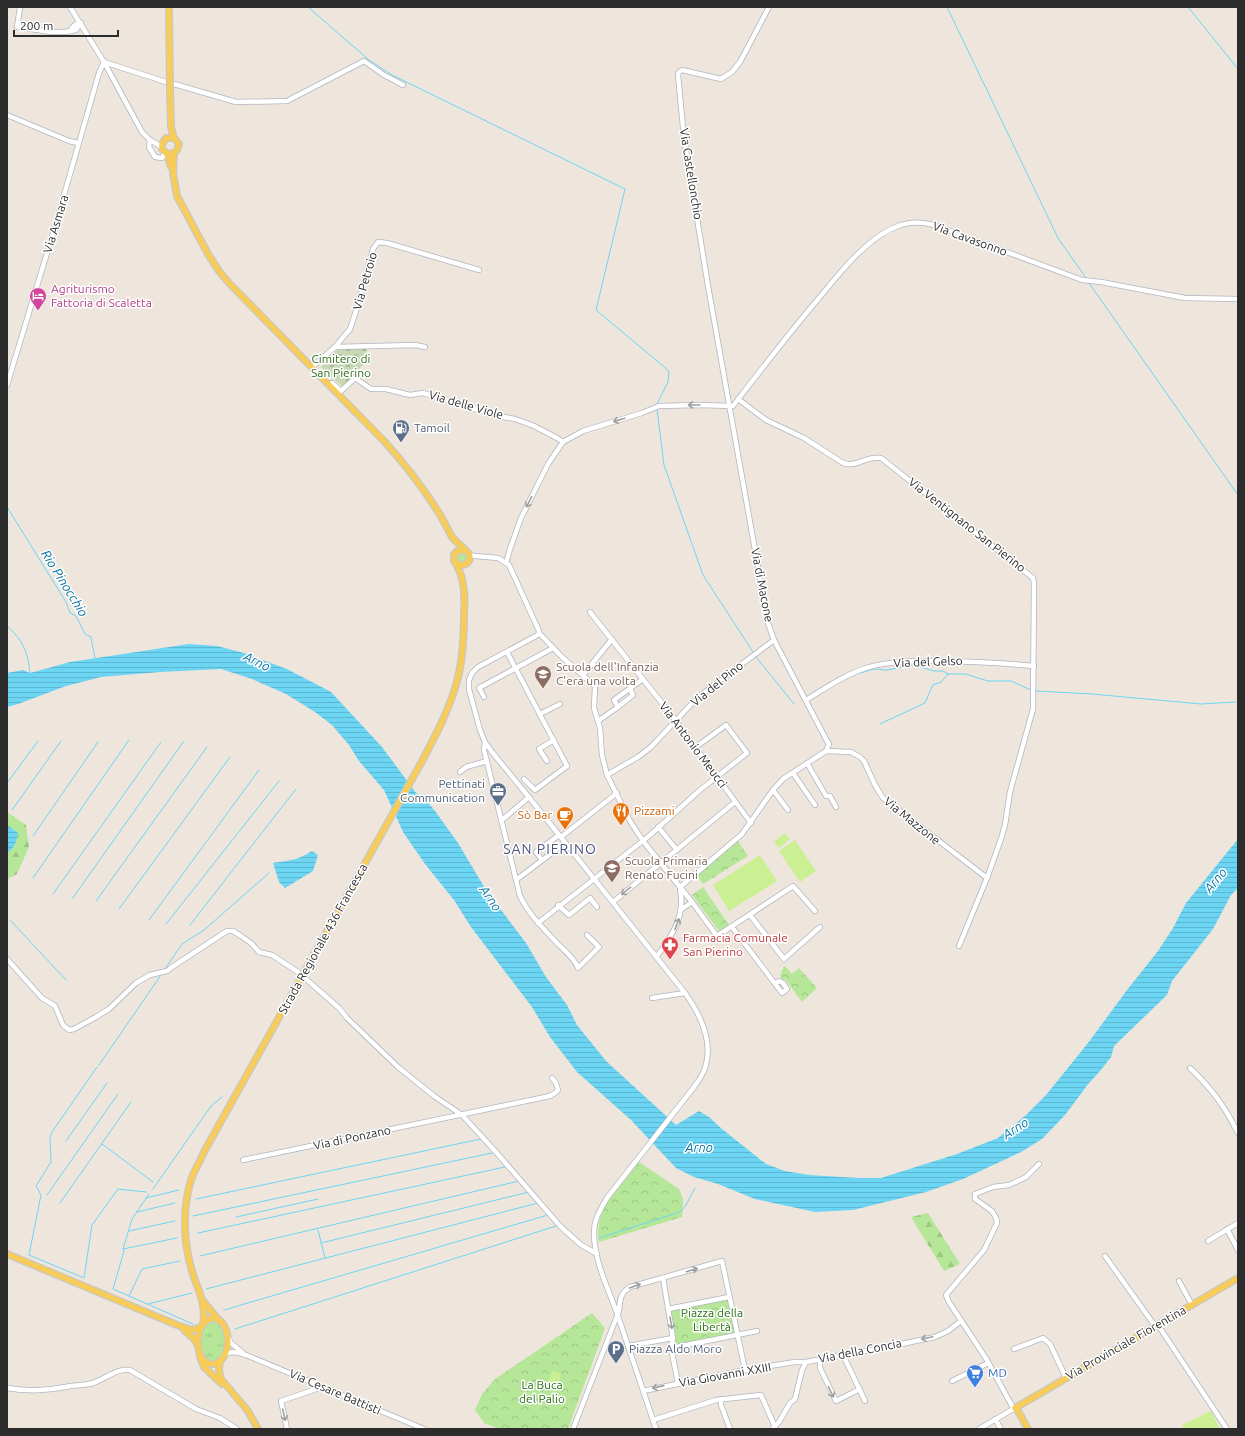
<svg xmlns="http://www.w3.org/2000/svg" width="1245" height="1436" font-family="Ubuntu,sans-serif">
  <defs>
    <pattern id="grass-tufts" width="24" height="20" patternUnits="userSpaceOnUse"><rect width="24" height="20" fill="#b6e798"/><path d="M3 7l-1-3M5 7V3M7 7l1-3M15 17l-1-3M17 17v-4M19 17l1-3" fill="none" stroke="#9dc683"/></pattern>
    <pattern id="forest-firs" width="22" height="20" patternUnits="userSpaceOnUse"><rect width="22" height="20" fill="#b6e798"/><path d="M5 1l3.5 6h-7zM16 11l3.5 6h-7z" fill="#9dc683"/></pattern>
    <pattern id="cemetery-stones" width="16" height="16" patternUnits="userSpaceOnUse"><rect width="16" height="16" fill="#c7d9b4"/><path d="M2 7V4a2 2 0 0 1 4 0v3zM10 15v-3a2 2 0 0 1 4 0v3z" fill="#abba9b"/></pattern>
    <pattern id="park-crowns" width="20" height="18" patternUnits="userSpaceOnUse"><rect width="20" height="18" fill="#b6e798"/><path d="M2 6a3 3 0 1 1 6 0M12 15a3 3 0 1 1 6 0" fill="none" stroke="#9dc683"/></pattern>
    <pattern id="water-rules" width="6" height="5" patternUnits="userSpaceOnUse"><rect width="6" height="5" fill="#6cd5f4"/><path d="M0 2.5h6" fill="none" stroke="#5eb7d1"/></pattern>
  </defs>
  <rect width="100%" height="100%" fill="#eee6dd"/>
  <!-- grass -->
  <g fill="url(#grass-tufts)">
    <polygon points="464,552 467,555 467,561 461,564 456,561 457,553"/>
    <path d="M209,1321h9c2,4 5,8 6,11 3,13 1,25 -12,30 -12,-5 -15,-22 -9,-34 1,-3 4,-5 6,-7z"/>
  </g>
  <!-- forest -->
  <g fill="url(#forest-firs)">
    <polygon points="7,812 26,825 29,847 17,874 7,879"/>
    <polygon points="928,1213 960,1264 944,1271 911,1217"/>
  </g>
  <!-- cemetery -->
  <polygon fill="url(#cemetery-stones)" points="338,349 367,349 367,360 343,387 321,367"/>
  <!-- park -->
  <g fill="url(#park-crowns)">
    <polygon points="738,841 748,856 703,884 697,875"/>
    <polygon points="703,887 729,925 719,931 692,895"/>
    <polygon points="784,966 786,967 792,974 799,968 817,988 802,1002 785,979 783,980 780,976"/>
    <path d="M639,1162l40,27 4,10 -1,18 -83,25c-6,-32 21,-57 40,-80z"/>
    <polygon points="729,1297 737,1335 677,1346 668,1309"/>
    <polygon points="592,1313 605,1328 568,1429 499,1429 484,1423 475,1410 482,1394 495,1379"/>
  </g>
  <!-- pitch -->
  <g fill="#cbef93">
    <polygon points="785,833 790,839 779,848 774,842"/>
    <polygon points="795,840 816,871 800,882 779,851"/>
    <polygon points="760,855 777,881 729,911 713,885"/>
    <polygon points="552,1371 561,1374 557,1390 547,1387"/>
    <polygon points="1211,1411 1220,1429 1184,1429 1182,1425"/>
  </g>
  <!-- water -->
  <g fill="url(#water-rules)">
    <polygon points="189,644 217,646 244,653 287,669 331,692 382,747 416,793 425,799 435,811 458,843 486,890 526,943 546,977 567,1005 577,1025 606,1061 676,1125 699,1111 709,1117 722,1129 766,1164 785,1171 809,1175 858,1178 881,1178 957,1154 998,1138 1026,1115 1046,1095 1088,1043 1127,990 1158,951 1173,928 1186,903 1238,839 1238,888 1231,895 1213,929 1172,981 1167,995 1114,1046 1111,1057 1101,1070 1089,1083 1065,1115 1042,1139 1021,1152 963,1179 926,1192 853,1210 815,1212 755,1199 718,1184 694,1177 676,1168 631,1120 577,1072 550,1037 532,1007 471,927 454,900 425,864 403,832 384,790 359,761 349,745 332,725 315,712 286,694 252,679 221,669 160,672 101,677 66,686 18,704 7,707 7,673 23,670 30,673 70,662"/>
    <path d="M7,825l11,8c-1,8 -4,16 -11,20z"/>
    <path d="M312,851l6,4 -5,16 -28,17 -6,-6 -6,-19c18,-3 23,-2 39,-12z"/>
  </g>
  <g fill="none" stroke-linecap="round" stroke-linejoin="round">
    <!-- stream -->
    <g stroke="#6cd5f4" stroke-width="1">
      <polyline points="308,7 369,60 392,75 625,189 596,310 669,371 668,382 657,404"/>
      <polyline points="947,7 1058,238 1086,278"/>
      <polyline points="1188,7 1238,69"/>
      <polyline points="1089,283 1238,495"/>
      <polyline points="657,409 664,465 703,575 753,652"/>
      <polyline points="7,507 66,602 70,613 76,616 85,634 91,637 95,659"/>
      <path d="M7,626c16,14 21,26 23,48"/>
      <polyline points="756,657 794,704"/>
      <polyline points="853,675 874,669 887,670 914,665 934,671 943,671 948,674 965,674 988,681 1011,681 1031,690"/>
      <polyline points="1036,691 1092,694 1201,704 1236,702"/>
      <polyline points="880,724 925,703 931,689 933,685 941,682 948,674"/>
      <polyline points="7,783 38,741"/>
      <polyline points="12,810 61,741"/>
      <polyline points="33,836 98,742"/>
      <polyline points="33,878 129,740"/>
      <polyline points="53,894 161,742"/>
      <polyline points="72,899 184,741"/>
      <polyline points="96,901 207,747"/>
      <polyline points="119,909 230,757"/>
      <polyline points="10,920 66,980"/>
      <polyline points="149,920 259,770"/>
      <polyline points="166,924 279,781"/>
      <polyline points="190,925 296,789"/>
      <polyline points="165,969 182,944 204,930 269,873"/>
      <polyline points="99,1065 161,975"/>
      <polyline points="97,1067 52,1132 50,1138 51,1162 36,1186 41,1195 29,1255 84,1278 92,1225 118,1189 146,1192"/>
      <polyline points="66,1141 107,1083"/>
      <polyline points="102,1144 153,1182"/>
      <polyline points="274,1156 340,1142"/>
      <polyline points="153,1189 211,1106 222,1097"/>
      <polyline points="149,1194 132,1219 123,1249 124,1251 113,1289 193,1324"/>
      <polyline points="47,1195 118,1094"/>
      <polyline points="146,1198 179,1190"/>
      <polyline points="196,1199 481,1139"/>
      <polyline points="60,1203 131,1102"/>
      <polyline points="137,1212 175,1203"/>
      <polyline points="193,1216 492,1153"/>
      <polyline points="236,1217 318,1199"/>
      <polyline points="318,1230 325,1258"/>
      <polyline points="129,1231 175,1221"/>
      <polyline points="198,1233 505,1167"/>
      <polyline points="599,1238 680,1212 686,1205 695,1188"/>
      <polyline points="321,1243 529,1192"/>
      <polyline points="123,1249 177,1238"/>
      <polyline points="200,1256 519,1181"/>
      <polyline points="206,1289 538,1203"/>
      <polyline points="129,1296 142,1269 180,1261"/>
      <polyline points="148,1304 192,1293"/>
      <polyline points="224,1310 548,1215"/>
      <polyline points="235,1329 556,1226"/>
    </g>
    <!-- minor casing -->
    <g stroke="#b1b5c0" stroke-width="6">
      <g id="minor">
        <polyline points="20,7 17,27 51,32 65,32 76,30 81,23"/>
        <polyline points="70,7 104,62 142,132 150,140 160,146 162,149"/>
        <polyline points="769,7 740,62 732,72 721,79 682,70 679,72 678,75 684,138 708,286 768,623 774,640 827,741 829,744 826,751"/>
        <path d="M70,31c3,-5 4,-7 11,-8"/>
        <polyline points="364,61 384,75 403,85"/>
        <polyline points="174,84 236,102 287,101 364,61"/>
        <polyline points="7,115 69,141 78,143"/>
        <polyline points="150,140 149,147 155,157 162,158 164,155 165,152"/>
        <polyline points="335,347 415,345 425,347"/>
        <polyline points="311,368 335,347 350,329 357,308 373,249 378,242 387,243 479,270"/>
        <polyline points="7,385 54,230 99,73 104,62 166,82"/>
        <polyline points="329,386 332,383 341,391 355,378 371,389 386,389 410,395 423,393 498,416 515,419 534,426 557,438 563,442"/>
        <path d="M738,399l28,21 38,18 39,25c15,5 23,-8 38,-5l152,120 1,5 -1,126 -23,83 -5,33 -4,14 -14,39 -28,68"/>
        <path d="M469,555l6,1 23,2 11,7 30,66v3l-3,2 -58,31 -6,6 -3,7v9l11,41 5,12 7,10 40,49 153,192c15,21 29,48 20,75 -2,7 -7,13 -11,19l-87,111c-7,12 -14,23 -13,37 1,29 15,55 24,81 13,38 25,75 38,113"/>
        <path d="M506,563l4,-14 11,-31 27,-54 15,-22 20,-11 59,-18 17,-7 40,-1 34,1c27,-35 53,-69 81,-102 23,-27 52,-68 87,-79 11,-4 22,-3 33,0l148,55 19,2 84,16 53,1"/>
        <polyline points="590,612 676,721 751,823"/>
        <polyline points="539,633 562,657 595,686 594,708 600,728 602,755 607,775 630,821 643,841 692,902 717,936 793,886 815,911"/>
        <polyline points="507,652 567,766 535,790 524,779"/>
        <polyline points="583,675 612,639"/>
        <polyline points="484,697 479,688 553,648"/>
        <path d="M806,700c20,-12 38,-25 60,-32 22,-7 47,-7 70,-7 33,0 65,2 98,5"/>
        <polyline points="618,707 633,695 630,689"/>
        <polyline points="540,714 560,704"/>
        <polyline points="598,721 618,707 614,700 643,679"/>
        <path d="M485,742l-1,8 36,146c9,19 24,33 38,48 7,7 17,15 20,24l21,-21 -12,-12"/>
        <polyline points="547,761 539,749 554,740"/>
        <polyline points="807,763 826,796 830,796 836,807"/>
        <polyline points="460,772 466,767 487,761"/>
        <polyline points="793,773 815,805"/>
        <polyline points="607,775 638,757 651,747 697,698 774,640"/>
        <polyline points="773,790 788,810"/>
        <polyline points="501,821 529,797"/>
        <polyline points="658,827 677,850"/>
        <polyline points="561,837 617,793"/>
        <polyline points="542,860 536,852 559,835"/>
        <polyline points="516,880 565,843"/>
        <polyline points="680,887 742,834 773,790 783,779 826,751 851,752 860,757 864,761 875,785 883,798 987,878"/>
        <polyline points="613,902 735,802"/>
        <polyline points="558,905 569,915 590,898 597,907"/>
        <polyline points="682,909 692,902"/>
        <polyline points="750,915 784,959 820,927"/>
        <polyline points="538,923 649,836 700,790 747,753 726,725 696,747"/>
        <polyline points="732,927 782,993 787,989 783,983 779,981 775,983"/>
        <path d="M657,956c15,-20 29,-41 23,-67"/>
        <polyline points="7,959 42,998 55,1006 63,1025 69,1030 74,1029 96,1017 109,1009 136,983 150,975 167,971 172,967 227,931 233,931 241,936 251,943 259,952 272,955 298,972"/>
        <polyline points="306,979 339,1008 347,1018 398,1067 434,1096 462,1115 496,1152 560,1226 580,1244 597,1254"/>
        <polyline points="652,998 685,993"/>
        <path d="M1190,1068c22,21 34,37 48,65"/>
        <polyline points="243,1160 550,1096 555,1093 558,1090 556,1083 552,1078"/>
        <polyline points="1227,1229 1238,1250"/>
        <polyline points="1208,1241 1238,1223"/>
        <polyline points="1105,1256 1155,1326"/>
        <polyline points="663,1278 673,1338 671,1348 678,1383"/>
        <polyline points="1179,1281 1192,1305"/>
        <polyline points="668,1309 729,1297"/>
        <polyline points="1158,1325 1227,1429"/>
        <polyline points="228,1337 231,1343 243,1353"/>
        <polyline points="628,1346 673,1338"/>
        <polyline points="671,1348 757,1331"/>
        <polyline points="1014,1349 1043,1338 1050,1344 1066,1378"/>
        <path d="M224,1355c7,-5 15,-2 22,0l178,74"/>
        <polyline points="843,1355 865,1401"/>
        <polyline points="820,1359 820,1368 836,1401 860,1389"/>
        <polyline points="952,1381 988,1363"/>
        <path d="M7,1388c23,4 42,2 64,-2 7,-1 15,-1 22,-3 12,-4 24,-15 37,-13l66,39 24,9 17,11"/>
        <polyline points="643,1391 745,1370 795,1362 806,1362 887,1347 935,1337 948,1331 961,1321"/>
        <polyline points="721,1399 721,1405 730,1429"/>
        <polyline points="995,1419 1001,1429"/>
        <polyline points="653,1420 716,1400 761,1395 775,1427"/>
        <polyline points="287,1429 281,1401 322,1387"/>
        <path d="M573,1429l46,-118c1,-11 1,-18 11,-24l92,-26 23,109"/>
        <polyline points="772,1429 779,1422 790,1403 795,1399 802,1370 806,1362"/>
        <polyline points="979,1429 1015,1408 1012,1406 987,1360 949,1302 946,1295 984,1250 997,1223 996,1218 992,1211 975,1199 975,1194 993,1187 1009,1185 1026,1177 1039,1164"/>
      </g>
    </g>
    <!-- major casing -->
    <g stroke="#c8c8c8" stroke-width="8">
      <g id="major">
        <polyline points="170,91 171,127 174,138"/>
        <path d="M174,153l-1,20 4,23 31,58 11,17 10,12 155,158c20,22 37,44 53,69 6,9 10,18 15,27 4,5 16,14 17,17 3,7 -3,12 -10,11l-5,-4v-6l3,-4 7,-1"/>
        <polyline points="167,154 174,153 177,150 179,144 174,138 166,138 162,144 162,149 167,154 171,167"/>
        <polyline points="7,1254 177,1325 192,1330 201,1327"/>
        <polyline points="203,1301 218,1319"/>
        <path d="M214,1318c19,4 18,44 -1,46 -20,1 -21,-45 1,-46z"/>
        <path d="M203,1324c4,-19 -6,-36 -11,-53 -9,-30 -10,-64 0,-94 4,-9 9,-18 13,-27l216,-387c15,-28 31,-58 38,-90 4,-19 5,-39 5,-58 1,-17 1,-36 -8,-51"/>
        <polyline points="184,1330 193,1338 198,1345"/>
        <polyline points="200,1357 204,1367 222,1384"/>
        <polyline points="220,1361 219,1371 221,1379 248,1411 258,1429"/>
        <polyline points="1028,1429 1018,1411 1015,1408 1238,1278"/>
      </g>
    </g>
    <!-- minor -->
    <use href="#minor" stroke="#fff" stroke-width="4.5"/>
    <!-- major -->
    <use href="#major" stroke="#f7cc59" stroke-width="5.5"/>
    <!-- major-bridge casing -->
    <g stroke="#c8c8c8" stroke-width="8" stroke-linecap="butt">
      <polyline id="major-bridge" points="169,7 170,91"/>
    </g>
    <!-- major-bridge -->
    <use href="#major-bridge" stroke="#f7cc59" stroke-width="5.5"/>
  </g>
  <!-- one-way arrows -->
  <defs><path id="oneway-shaft" d="M-6 0H5M1.5-3L5.5 0L1.5 3" fill="none" stroke-width="1.6" stroke-linecap="round" stroke-linejoin="round"/></defs>
  <g stroke="#a0a0a0">
    <use href="#oneway-shaft" transform="translate(694 405) rotate(-180)"/>
    <use href="#oneway-shaft" transform="translate(619 420) rotate(164)"/>
    <use href="#oneway-shaft" transform="translate(529 502) rotate(117)"/>
    <use href="#oneway-shaft" transform="translate(626 891) rotate(141)"/>
    <use href="#oneway-shaft" transform="translate(677 924) rotate(-69)"/>
    <use href="#oneway-shaft" transform="translate(692 1270) rotate(-16)"/>
    <use href="#oneway-shaft" transform="translate(635 1286) rotate(-19)"/>
    <use href="#oneway-shaft" transform="translate(671 1323) rotate(81)"/>
    <use href="#oneway-shaft" transform="translate(927 1338) rotate(168)"/>
    <use href="#oneway-shaft" transform="translate(658 1387) rotate(167)"/>
    <use href="#oneway-shaft" transform="translate(831 1392) rotate(64)"/>
    <use href="#oneway-shaft" transform="translate(284 1415) rotate(77)"/>
  </g>
  <!-- icons -->
  <defs>
    <g id="hotel-pin" transform="scale(0.9)"><path d="M0 17L-7.5 6A9.5 9.5 0 1 1 7.5 6Z" fill="#d1479c" stroke="#fff"/><path d="M-6-4.5h1.5V1H6V5H4.5V3h-9V5H-6ZM-4 0a1.8 1.8 0 1 1 3.6 0ZM.5 0V-2.5h3Q6-2.5 6 0Z" fill="#fff"/></g>
    <g id="fuel-pin" transform="scale(0.9)"><path d="M0 17L-7.5 6A9.5 9.5 0 1 1 7.5 6Z" fill="#5c6f8a" stroke="#fff"/><path d="M-5.5-6h7V0h2V4h1.3V-2.5L3-4.5l.8-.8L6-3V5H2.5V1h-1V6h-7ZM-4.2-4.7v3.2H.2V-4.7Z" fill="#fff"/></g>
    <g id="school-pin" transform="scale(0.9)"><path d="M0 17L-7.5 6A9.5 9.5 0 1 1 7.5 6Z" fill="#8d6e63" stroke="#fff"/><path d="M0-5L7-2L0 1L-7-2ZM-4 1L0 2.5L4 1V4Q0 6-4 4Z" fill="#fff"/></g>
    <g id="office-pin" transform="scale(0.9)"><path d="M0 17L-7.5 6A9.5 9.5 0 1 1 7.5 6Z" fill="#5c6f8a" stroke="#fff"/><path d="M-6-3h4V-5.5h4V-3h4V5H-6ZM-1-4.5V-3h2v-1.5ZM-6 0V1H6V0Z" fill="#fff"/></g>
    <g id="restaurant-pin" transform="scale(0.9)"><path d="M0 17L-7.5 6A9.5 9.5 0 1 1 7.5 6Z" fill="#e8710a" stroke="#fff"/><path d="M-5-6h1v4h1v-4h1v4h1v-4h1v5L-1.5 .5V6h-2V.5L-5-1ZM5-6V6H3V1.5H1.5Q1.5-4 5-6Z" fill="#fff"/></g>
    <g id="cafe-pin" transform="scale(0.9)"><path d="M0 17L-7.5 6A9.5 9.5 0 1 1 7.5 6Z" fill="#e8710a" stroke="#fff"/><path d="M-5.5-4.5H6V0H3Q3 3.5 0 3.5H-2.5Q-5.5 3.5-5.5 0ZM3-3.2v2h1.7v-2ZM-6 4.5H4V6H-6Z" fill="#fff"/></g>
    <g id="pharmacy-pin" transform="scale(0.9)"><path d="M0 17L-7.5 6A9.5 9.5 0 1 1 7.5 6Z" fill="#e0444e" stroke="#fff"/><path d="M-2-6h4v4h4v4h-4v4h-4v-4h-4v-4h4Z" fill="#fff"/></g>
    <g id="parking-pin" transform="scale(0.9)"><path d="M0 17L-7.5 6A9.5 9.5 0 1 1 7.5 6Z" fill="#5c6f8a" stroke="#fff"/><path d="M-3.5-5.5H1a3.5 3.5 0 0 1 0 7H-1V5.5H-3.5ZM-1-3.4V-.6H.8a1.4 1.4 0 0 0 0-2.8Z" fill="#fff"/></g>
    <g id="supermarket-pin" transform="scale(0.9)"><path d="M0 17L-7.5 6A9.5 9.5 0 1 1 7.5 6Z" fill="#3f7fe0" stroke="#fff"/><path d="M-6-5.5h2.5l.6 2H6L4.5 2H-2.5L-4.4-4H-6ZM-1.5 3.2a1.3 1.3 0 1 0 .1 0ZM3 3.2a1.3 1.3 0 1 0 .1 0Z" fill="#fff"/></g>
  </defs>
  <g fill-rule="evenodd">
    <use href="#hotel-pin" x="38" y="296"/>
    <use href="#fuel-pin" x="401" y="428"/>
    <use href="#school-pin" x="543" y="674"/>
    <use href="#office-pin" x="498" y="791"/>
    <use href="#restaurant-pin" x="621" y="811"/>
    <use href="#cafe-pin" x="565" y="815"/>
    <use href="#school-pin" x="612" y="868"/>
    <use href="#pharmacy-pin" x="670" y="945"/>
    <use href="#parking-pin" x="616" y="1349"/>
    <use href="#supermarket-pin" x="975" y="1373"/>
  </g>
  <g text-anchor="middle" stroke-width="3" stroke-linejoin="round" paint-order="stroke">
    <!-- street labels -->
    <g font-size="12" fill="#2c2c2c" stroke="#fff">
      <text transform="translate(691 174) rotate(81)" y="4">Via Castellonchio</text>
      <text transform="translate(56 224) rotate(-73)" y="4">Via Asmara</text>
      <text transform="translate(970 239) rotate(20)" y="4">Via Cavasonno</text>
      <text transform="translate(365 281) rotate(-74)" y="4">Via Petroio</text>
      <text transform="translate(466 405) rotate(16)" y="4">Via delle Viole</text>
      <text transform="translate(967 525) rotate(38)" y="4">Via Ventignano San Pierino</text>
      <text transform="translate(762 585) rotate(79)" y="4">Via di Macone</text>
      <text transform="translate(928 662) rotate(-2)" y="4">Via del Gelso</text>
      <text transform="translate(717 684) rotate(-39)" y="4">Via del Pino</text>
      <text transform="translate(693 745) rotate(53)" y="4">Via Antonio Meucci</text>
      <text transform="translate(912 821) rotate(39)" y="4">Via Mazzone</text>
      <text transform="translate(323 939) rotate(-61)" y="4">Strada Regionale 436 Francesca</text>
      <text transform="translate(352 1138) rotate(-12)" y="4">Via di Ponzano</text>
      <text transform="translate(1126 1343) rotate(-30)" y="4">Via Provinciale Fiorentina</text>
      <text transform="translate(860 1351) rotate(-11)" y="4">Via della Concia</text>
      <text transform="translate(725 1375) rotate(-10)" y="4">Via Giovanni XXIII</text>
      <text transform="translate(335 1392) rotate(23)" y="4">Via Cesare Battisti</text>
    </g>
    <!-- hotel labels -->
    <g font-size="12" fill="#b23c85" stroke="#fff" text-anchor="start">
      <text x="51" y="293">Agriturismo<tspan x="51" dy="14">Fattoria di Scaletta</tspan></text>
    </g>
    <!-- park labels -->
    <g font-size="12" fill="#2c6d17" stroke="#fff">
      <text x="341" y="363">Cimitero di<tspan x="341" dy="14">San Pierino</tspan></text>
      <text x="712" y="1317">Piazza della<tspan x="712" dy="14">Libertà</tspan></text>
      <text x="542" y="1389">La Buca<tspan x="542" dy="14">del Palio</tspan></text>
    </g>
    <!-- service labels -->
    <g font-size="12" fill="#4e5e75" stroke="#fff" text-anchor="start">
      <text x="414" y="432">Tamoil</text>
      <text x="485" y="788" text-anchor="end">Pettinati<tspan x="485" dy="14">Communication</tspan></text>
      <text x="629" y="1353">Piazza Aldo Moro</text>
    </g>
    <!-- education labels -->
    <g font-size="12" fill="#785e54" stroke="#fff" text-anchor="start">
      <text x="556" y="671">Scuola dell'Infanzia<tspan x="556" dy="14">C'era una volta</tspan></text>
      <text x="625" y="865">Scuola Primaria<tspan x="625" dy="14">Renato Fucini</tspan></text>
    </g>
    <!-- food labels -->
    <g font-size="12" fill="#c56008" stroke="#fff" text-anchor="start">
      <text x="634" y="815">Pizzami</text>
      <text x="552" y="819" text-anchor="end">Sò Bar</text>
    </g>
    <!-- health labels -->
    <g font-size="12" fill="#be3a42" stroke="#fff" text-anchor="start">
      <text x="683" y="942">Farmacia Comunale<tspan x="683" dy="14">San Pierino</tspan></text>
    </g>
    <!-- shop labels -->
    <g font-size="12" fill="#366cbe" stroke="#fff" text-anchor="start">
      <text x="988" y="1377">MD</text>
    </g>
    <!-- water labels -->
    <g font-size="13" font-style="italic" fill="#0774a4" stroke="#fff">
      <text transform="translate(65 583) rotate(58)" y="5">Rio Pinocchio</text>
      <text transform="translate(257 661) rotate(26)" y="5">Arno</text>
      <text transform="translate(1215 880) rotate(-51)" y="5">Arno</text>
      <text transform="translate(491 898) rotate(55)" y="5">Arno</text>
      <text transform="translate(1015 1128) rotate(-33)" y="5">Arno</text>
      <text x="699" y="1152">Arno</text>
    </g>
    <!-- quarter labels -->
    <g font-size="14" letter-spacing="1" fill="#49557f" stroke="#fff">
      <text x="550" y="854">SAN PIERINO</text>
    </g>
  </g>
  <!-- border -->
  <rect width="1245" height="1436" fill="none" stroke="#2c2c2c" stroke-width="16"/>
  <!-- scale -->
  <path d="M14 30v6h104v-6" fill="none" stroke="#2c2c2c" stroke-width="2"/>
  <text x="20" y="30" font-size="12" fill="#2c2c2c" stroke="#ffffff" stroke-width="3" paint-order="stroke">200 m</text>
</svg>
